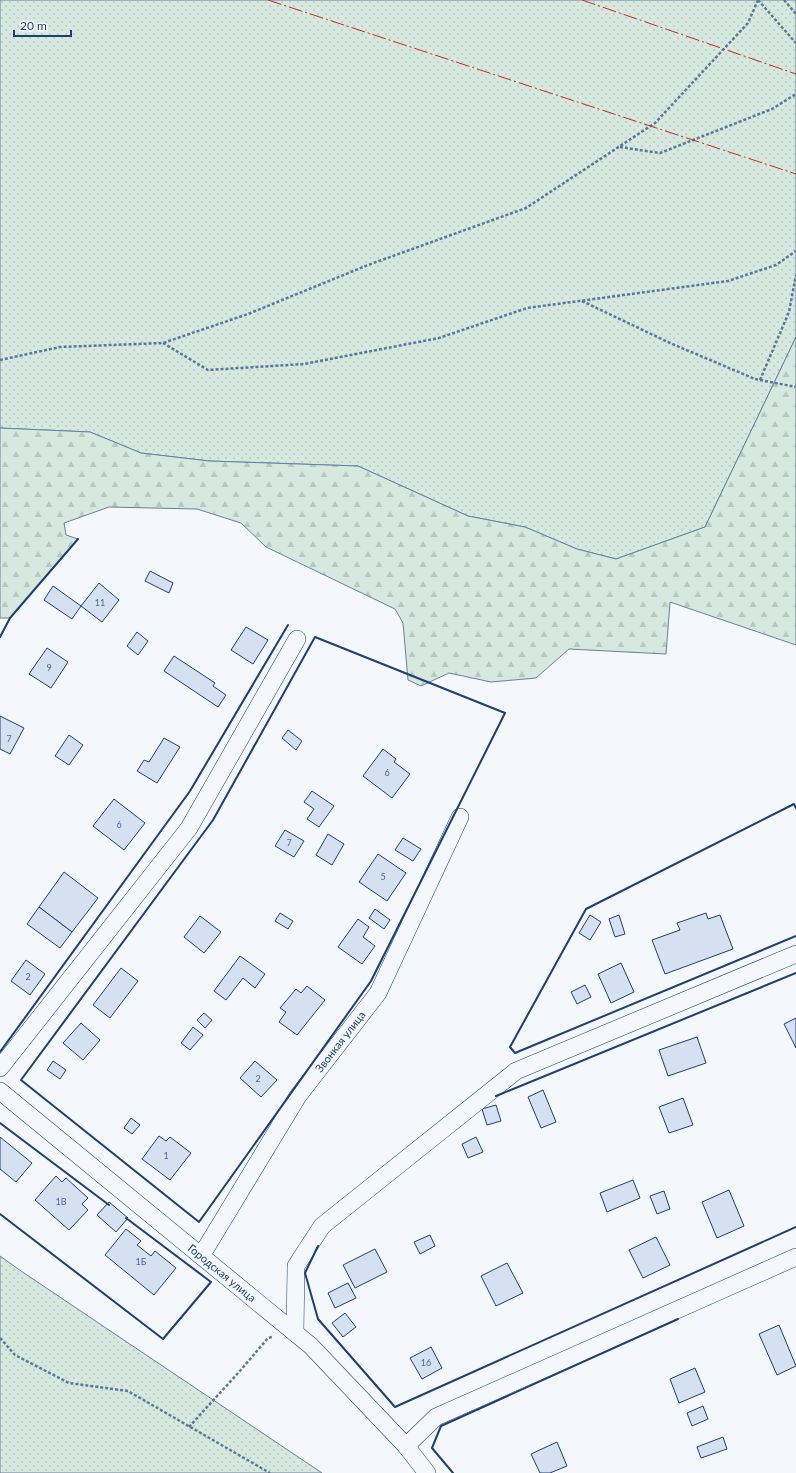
<svg xmlns="http://www.w3.org/2000/svg" width="796" height="1473" font-family="Lato,sans-serif">
  <defs>
    <pattern id="grass-dots" width="8" height="8" patternUnits="userSpaceOnUse"><rect width="8" height="8" fill="#d7e8df"/><path d="M2 2h.1M6 6h.1" fill="none" stroke="#b8c8c3" stroke-width="1.8" stroke-linecap="round"/></pattern>
    <pattern id="forest-firs" width="22" height="20" patternUnits="userSpaceOnUse"><rect width="22" height="20" fill="#d7e8df"/><path d="M5 1l3.5 6h-7zM16 11l3.5 6h-7z" fill="#b8c8c3"/></pattern>
  </defs>
  <rect width="100%" height="100%" fill="#f4f7fb"/>
  <!-- grass -->
  <g fill="url(#grass-dots)" stroke="#687fa3">
    <polygon points="0,0 796,0 796,337 705,527 616,559 577,549 525,527 468,516 358,466 209,461 141,453 90,432 0,428"/>
    <polygon points="0,1256 21,1271 322,1473 0,1473"/>
  </g>
  <!-- forest -->
  <polygon fill="url(#forest-firs)" stroke="#687fa3" points="796,337 796,645 670,602 666,654 569,649 536,678 491,682 449,673 421,686 408,680 403,623 395,609 266,547 241,523 197,509 109,507 64,523 66,535 78,539 10,618 0,618 0,428 90,432 141,453 209,461 358,466 468,516 525,527 577,549 616,559 705,527"/>
  <!-- building -->
  <g fill="#d5e0f0" stroke="#1d3f73">
    <polygon points="150,571 173,583 169,593 145,581"/>
    <polygon points="99,583 119,600 102,622 81,606"/>
    <polygon points="53,586 81,606 72,619 44,600"/>
    <polygon points="246,627 268,640 253,664 231,650"/>
    <polygon points="137,632 148,641 138,655 127,646"/>
    <polygon points="47,648 68,662 51,688 29,674"/>
    <polygon points="174,656 215,683 213,686 226,695 218,707 164,671"/>
    <polygon points="0,716 24,728 10,754 0,749"/>
    <polygon points="288,730 302,741 296,750 282,738"/>
    <polygon points="69,735 83,745 69,765 55,756"/>
    <polygon points="164,738 180,747 157,783 137,771 144,760 149,762"/>
    <polygon points="383,749 396,759 394,762 410,774 392,798 363,776"/>
    <polygon points="312,791 334,806 319,827 307,819 314,809 304,802"/>
    <polygon points="114,799 145,823 124,850 93,826"/>
    <polygon points="285,830 304,841 294,857 275,846"/>
    <polygon points="328,834 344,844 332,865 316,855"/>
    <polygon points="403,838 421,849 413,861 395,850"/>
    <polygon points="378,854 406,873 387,901 359,882"/>
    <polygon points="64,872 98,898 72,932 39,907"/>
    <polygon points="39,907 72,932 60,948 27,924"/>
    <polygon points="375,909 390,920 384,929 369,918"/>
    <polygon points="280,913 293,921 288,929 275,921"/>
    <polygon points="706,913 708,919 720,915 733,949 665,974 652,940 680,930 677,923"/>
    <polygon points="590,915 601,922 590,940 579,933"/>
    <polygon points="619,915 625,934 615,937 609,919"/>
    <polygon points="200,916 221,932 204,953 184,937"/>
    <polygon points="358,919 369,927 363,937 375,946 362,964 338,947"/>
    <polygon points="240,956 265,974 255,988 243,978 226,1000 214,991"/>
    <polygon points="26,960 45,974 30,995 11,981"/>
    <polygon points="621,963 634,992 611,1003 598,974"/>
    <polygon points="121,968 138,981 110,1018 93,1005"/>
    <polygon points="585,985 591,997 577,1004 571,992"/>
    <polygon points="307,986 325,1000 297,1035 279,1022 286,1012 280,1008 296,989 301,993"/>
    <polygon points="204,1013 212,1020 205,1028 197,1020"/>
    <polygon points="796,1018 796,1048 784,1024"/>
    <polygon points="81,1023 100,1040 83,1060 63,1043"/>
    <polygon points="193,1027 203,1035 190,1050 181,1043"/>
    <polygon points="697,1037 706,1063 668,1076 659,1050"/>
    <polygon points="53,1061 66,1070 60,1079 47,1070"/>
    <polygon points="255,1061 277,1080 261,1097 240,1078"/>
    <polygon points="543,1090 556,1122 541,1128 528,1097"/>
    <polygon points="683,1098 693,1125 669,1133 659,1107"/>
    <polygon points="496,1105 501,1121 487,1125 482,1109"/>
    <polygon points="131,1118 140,1125 132,1134 124,1128"/>
    <polygon points="159,1136 166,1141 170,1137 191,1153 170,1180 142,1159"/>
    <polygon points="0,1137 32,1163 16,1182 0,1169"/>
    <polygon points="476,1137 483,1152 468,1158 462,1144"/>
    <polygon points="56,1176 62,1182 66,1178 88,1198 82,1204 88,1210 69,1230 35,1200"/>
    <polygon points="633,1180 640,1198 607,1212 600,1193"/>
    <polygon points="729,1190 744,1226 717,1238 702,1202"/>
    <polygon points="664,1191 670,1209 657,1214 650,1196"/>
    <polygon points="109,1202 128,1218 116,1232 97,1215"/>
    <polygon points="126,1229 141,1241 137,1245 151,1256 155,1251 176,1268 154,1295 105,1255"/>
    <polygon points="430,1235 435,1246 420,1254 414,1242"/>
    <polygon points="656,1237 670,1265 643,1278 629,1250"/>
    <polygon points="375,1249 387,1272 355,1288 343,1265"/>
    <polygon points="507,1263 523,1293 496,1306 481,1276"/>
    <polygon points="348,1283 356,1298 335,1308 328,1293"/>
    <polygon points="345,1313 356,1327 343,1337 332,1323"/>
    <polygon points="779,1325 796,1366 777,1375 759,1334"/>
    <polygon points="431,1347 442,1368 422,1379 410,1358"/>
    <polygon points="695,1368 705,1392 679,1403 670,1379"/>
    <polygon points="703,1406 708,1419 692,1426 687,1413"/>
    <polygon points="723,1437 727,1449 701,1458 697,1447"/>
    <polygon points="557,1442 567,1466 550,1473 540,1473 531,1454"/>
  </g>
  <g fill="none" stroke-linecap="round" stroke-linejoin="round">
    <!-- minor casing -->
    <g stroke="#1d3f73" stroke-width="18">
      <g id="minor">
        <polyline points="0,1068 189,828 297,639"/>
        <path id="s1" d="M0,1091l311,255 95,100 21,27"/>
        <path id="s2" d="M201,1256l97,-160 80,-103 82,-176"/>
        <polyline points="295,1333 296,1266 322,1226 516,1071 796,954"/>
        <polyline points="406,1446 436,1417 796,1257"/>
      </g>
    </g>
    <!-- path -->
    <g stroke="#5e769c" stroke-width="2.5" stroke-dasharray="3 2" stroke-linecap="butt">
      <polyline points="758,0 796,43"/>
      <polyline points="784,0 796,14"/>
      <polyline points="620,147 660,153 772,109 796,94"/>
      <polyline points="582,301 670,343 755,379 796,387"/>
      <polyline points="163,343 208,370 304,364 439,338 527,308 728,281 776,265 796,251"/>
      <polyline points="0,360 60,347 163,343 248,314 368,265 526,208 655,123 748,23 758,0"/>
      <polyline points="760,380 789,312 796,275"/>
      <polyline points="0,1338 15,1355 69,1383 128,1391 270,1473"/>
      <polyline points="189,1427 239,1372 268,1338 272,1337"/>
    </g>
    <!-- minor -->
    <use href="#minor" stroke="#f4f7fb" stroke-width="17"/>
    <!-- wall -->
    <g stroke="#1d3f73" stroke-width="2">
      <polyline points="0,637 10,618 78,539"/>
      <polygon points="315,637 505,713 371,981 199,1222 21,1080 213,820"/>
      <polyline points="796,808 794,804 586,909 510,1047 515,1053 796,936"/>
      <polyline points="0,1052 190,791 288,625"/>
      <polyline points="496,1096 796,973"/>
      <polyline points="0,1123 109,1205"/>
      <polyline points="0,1214 163,1339 211,1282 126,1218"/>
      <polyline points="318,1246 305,1273 318,1319 395,1407 796,1227"/>
      <polyline points="453,1473 432,1448 441,1426 678,1319"/>
    </g>
    <!-- power -->
    <g stroke="#c62828" stroke-width="1" stroke-dasharray="14 3 2 3" stroke-linecap="butt">
      <polyline points="268,0 796,174"/>
      <polyline points="582,0 796,74"/>
    </g>
  </g>
  <g text-anchor="middle" stroke-width="3" stroke-linejoin="round" paint-order="stroke">
    <!-- number labels -->
    <g font-size="9" fill="#4b6792">
      <text x="100" y="606">11</text>
      <text x="49" y="671">9</text>
      <text x="9" y="742">7</text>
      <text x="387" y="776">6</text>
      <text x="119" y="828">6</text>
      <text x="289" y="846">7</text>
      <text x="383" y="880">5</text>
      <text x="28" y="980">2</text>
      <text x="258" y="1082">2</text>
      <text x="166" y="1159">1</text>
      <text x="61" y="1205">1В</text>
      <text x="141" y="1265">1Б</text>
      <text x="426" y="1366">16</text>
    </g>
    <!-- street labels -->
    <g font-size="11" fill="#1d3f73" stroke="#f4f7fb">
      <text dy="4" stroke="none"><textPath href="#s2" startOffset="256">Звонкая улица</textPath></text>
      <text dy="4" stroke="none"><textPath href="#s1" startOffset="287">Городская улица</textPath></text>
    </g>
  </g>
  <!-- scale -->
  <path d="M14 30v6h57v-6" fill="none" stroke="#1d3f73" stroke-width="2"/>
  <text x="20" y="30" font-size="12" fill="#1d3f73" stroke="#f4f7fb" stroke-width="3" paint-order="stroke">20 m</text>
</svg>
